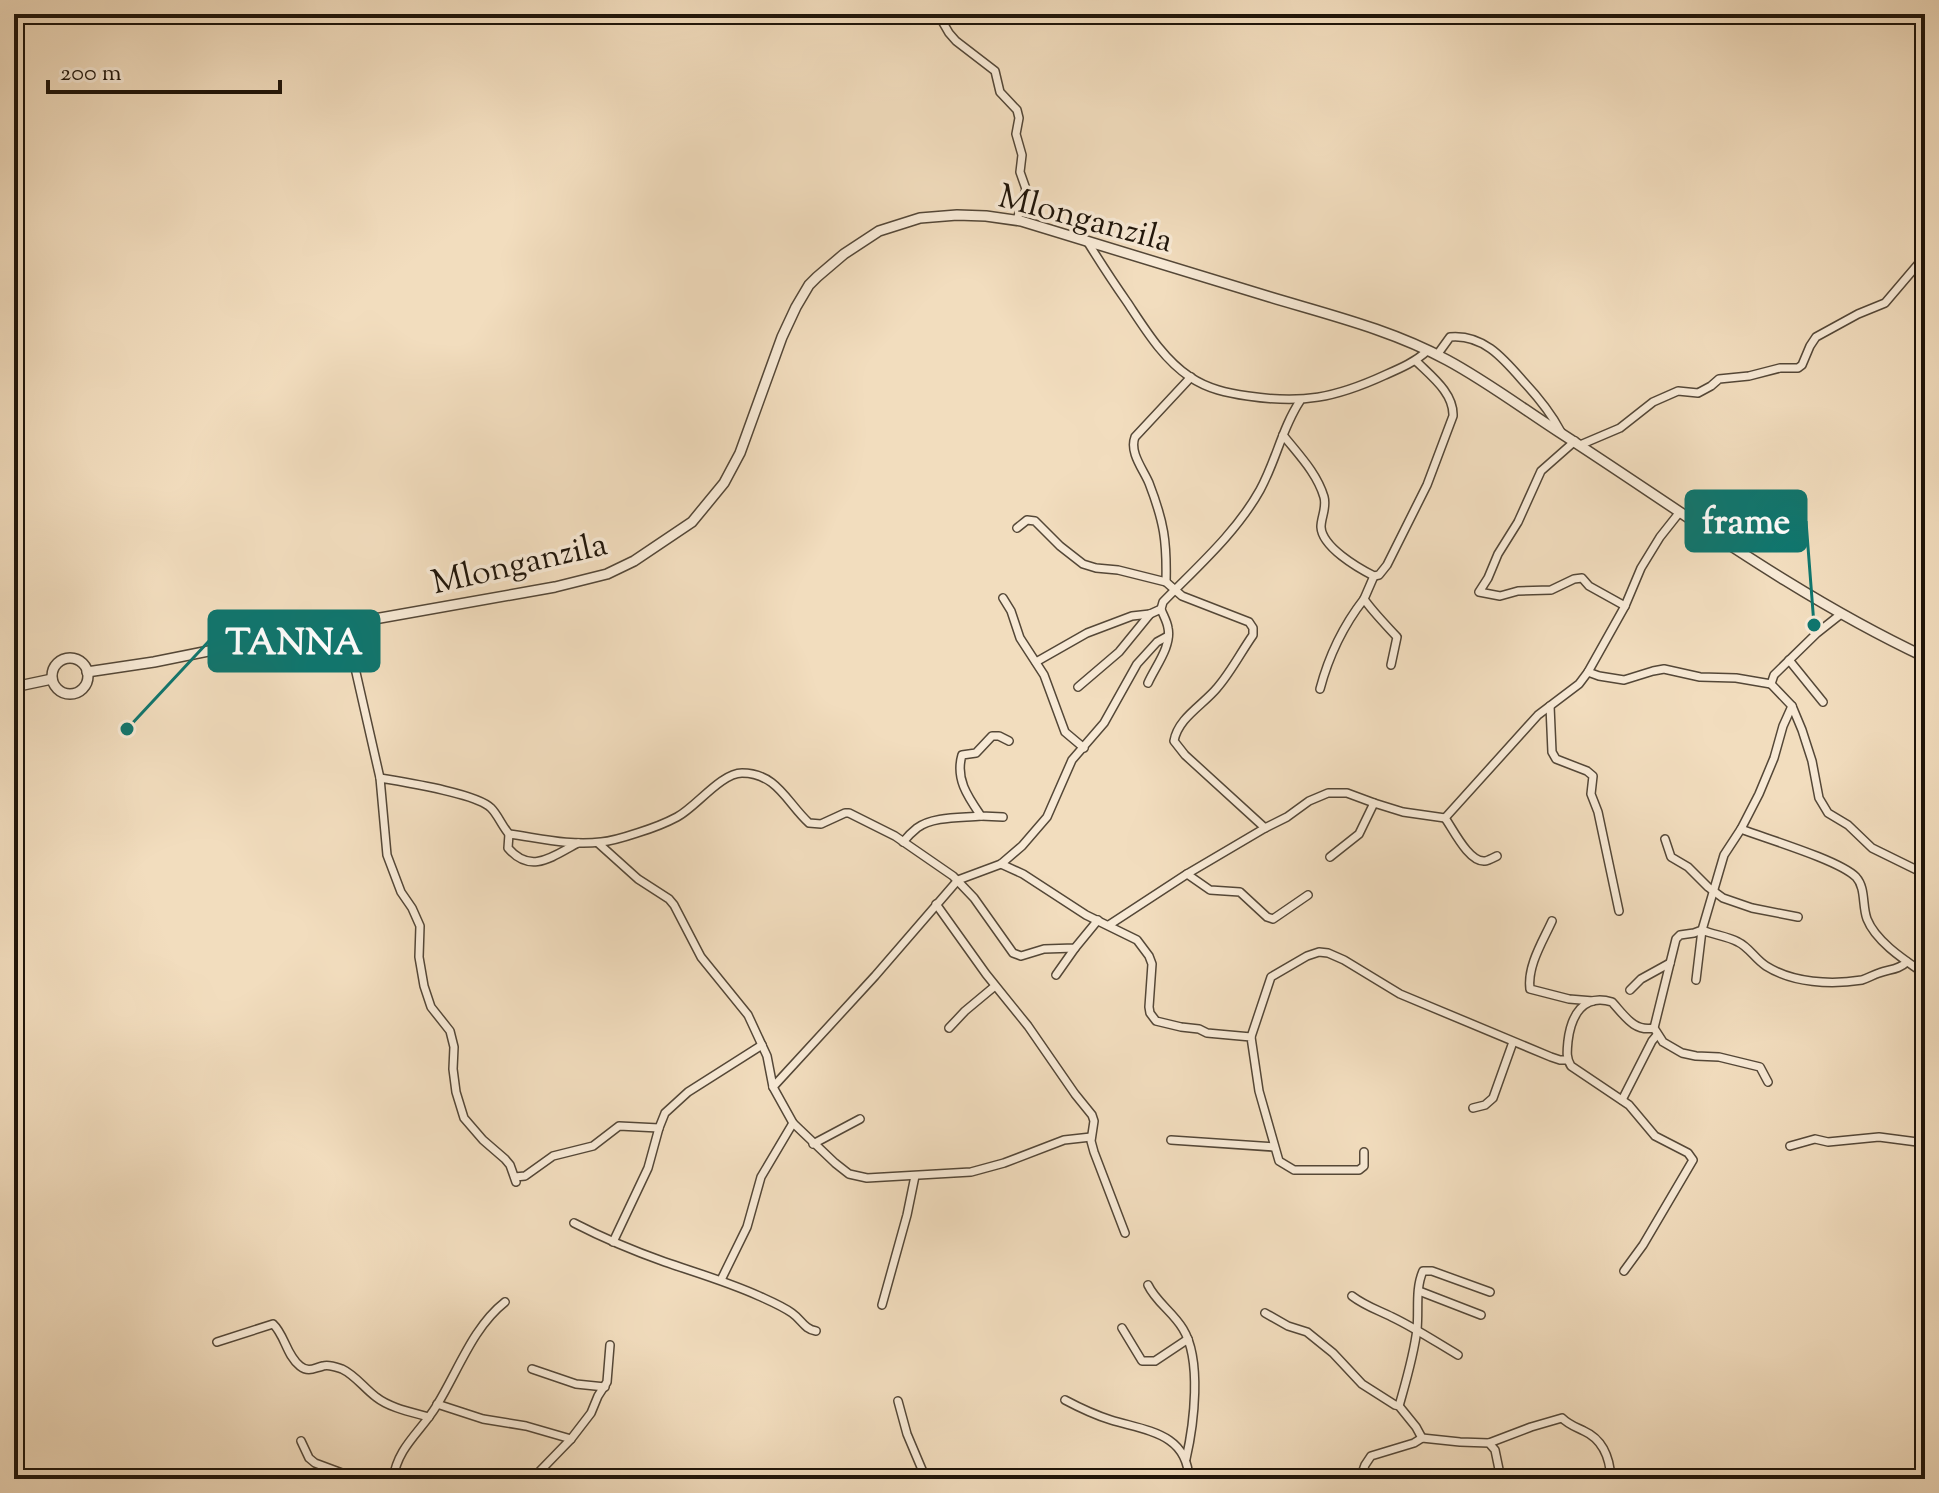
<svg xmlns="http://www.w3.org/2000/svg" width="1939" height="1493" font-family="'Sorts Mill Goudy',serif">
  <rect width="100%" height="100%" fill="#f2ddbe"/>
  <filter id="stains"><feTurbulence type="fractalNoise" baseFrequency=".0025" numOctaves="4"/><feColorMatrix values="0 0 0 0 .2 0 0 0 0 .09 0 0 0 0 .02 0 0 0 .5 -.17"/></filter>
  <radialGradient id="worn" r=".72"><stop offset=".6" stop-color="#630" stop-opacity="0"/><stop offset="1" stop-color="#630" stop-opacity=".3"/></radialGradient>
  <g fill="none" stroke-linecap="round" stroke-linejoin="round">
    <!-- minor casing -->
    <g stroke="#544737" stroke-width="10">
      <g id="minor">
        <polyline points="938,14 949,33 956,41 995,71 1000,92 1017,110 1019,118 1016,134 1022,155 1020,172 1026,189 1017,220"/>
        <path d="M1087,241c13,21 26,41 40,61 18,27 36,57 63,75 18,12 37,16 58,19 54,8 87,2 137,-21 16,-7 30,-13 42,-24"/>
        <path d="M1437,355l13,-18c33,-3 53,21 73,44 15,16 28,32 38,51"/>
        <path d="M1283,435c15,19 34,38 41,62 3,11 -3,20 -3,30 1,20 37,41 53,49l5,-1 8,-10 40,-80 26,-69c1,-23 -22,-40 -37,-55"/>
        <polyline points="1575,441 1541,471 1518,522 1498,554 1488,578 1479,592 1500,596 1518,591 1551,590 1574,579 1582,578 1589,586 1625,606"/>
        <polyline points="1580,445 1620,428 1653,402 1678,391 1698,393 1711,386 1719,379 1749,376 1780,368 1798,368 1802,365 1810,346 1816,337 1858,314 1885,303 1925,256"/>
        <path d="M1017,528l10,-8 8,1 25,25 23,18 13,4 22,2 48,12 16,14 67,26 4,6v7c-12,17 -22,37 -36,53 -14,17 -39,30 -43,53l11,14 80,73 22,-11 22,-16 19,-8h19l27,10"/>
        <path d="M1374,576l-10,23c9,13 22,26 33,38l-6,28"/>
        <path d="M1166,582c1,-41 -2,-60 -17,-99 -6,-14 -20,-31 -14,-46l56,-60"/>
        <polyline points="1003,598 1011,611 1020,638 1044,675 1065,732 1084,748"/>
        <polyline points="1841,614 1817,633 1774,675 1771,684 1792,706 1802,730 1812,761 1819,798 1828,813 1848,825 1872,848 1925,874"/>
        <polyline points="345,624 380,778"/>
        <polyline points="1789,660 1823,702"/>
        <polyline points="1036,662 1087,633 1132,616 1150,614 1161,609"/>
        <polyline points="1588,672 1599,676 1624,680 1653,671 1664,669 1700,677 1736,678 1771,684"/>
        <path d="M1148,683c7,-16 24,-37 20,-55 -1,-7 -5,-13 -7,-19l2,-7c34,-35 73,-69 97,-112 16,-29 22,-62 40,-89"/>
        <polyline points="1078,687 1119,652 1150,614"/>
        <path d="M1320,689c9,-34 23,-63 44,-90"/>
        <polyline points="1550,706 1552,752 1556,759 1587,771 1593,776 1591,794 1598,812 1619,911"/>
        <path d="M1003,817l-22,-1c-13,-19 -26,-37 -19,-61l14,-2 16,-17h7l10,5"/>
        <path d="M1445,818c8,11 24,45 40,43 2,0 10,-4 12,-5"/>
        <path d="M1741,829c26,10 98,31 115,48 10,11 6,29 11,42 9,23 39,42 58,55"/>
        <path d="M509,834l-1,14c23,27 45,8 70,-5"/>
        <polyline points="1665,839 1671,857 1688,867 1708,887 1723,898 1752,908 1798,917"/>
        <path d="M903,842c4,-5 9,-10 14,-14 16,-12 45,-10 64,-12"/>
        <polyline points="598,843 638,879 669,899 674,905 701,957 748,1015 767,1056 773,1087 793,1123 835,1163 849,1174 867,1178 971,1172 1004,1163 1064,1140 1091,1137"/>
        <polyline points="1330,857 1359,834 1374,803 1403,812 1445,818 1538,715 1579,684 1588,672 1625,606 1641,568 1660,537 1679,513"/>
        <polyline points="1001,864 1023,874 1086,915 1137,940 1149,956 1152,964 1149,1007 1150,1013 1156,1021 1181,1027 1199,1029 1207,1033 1251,1037 1259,1091 1279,1161 1294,1170 1359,1170 1364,1166 1364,1152"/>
        <polyline points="1187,874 1210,890 1240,892 1267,917 1273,919 1308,895"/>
        <polyline points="936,904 986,974 1028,1026 1075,1094 1092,1115 1094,1121 1091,1141 1094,1152 1125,1233"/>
        <path d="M1552,921c-9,20 -25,45 -22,68l39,10 24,2"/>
        <polyline points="1109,925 1187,874 1265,828"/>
        <polyline points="1056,975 1075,948"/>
        <path d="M1696,980l6,-50c12,5 25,6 36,12 11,5 17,17 28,24 27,17 65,19 96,14 6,-2 11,-5 17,-7 11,-4 19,-3 28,-11"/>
        <polyline points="1630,990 1641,979 1670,963"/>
        <polyline points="949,1028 965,1011 995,986"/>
        <polyline points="1251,1037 1271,977 1307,956 1319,952 1328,953 1344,960 1400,994 1551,1057 1560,1060 1567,1060"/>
        <polyline points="1768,1082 1760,1067 1719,1057 1696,1056 1682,1053 1663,1042 1654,1028 1676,939 1680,935 1694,933 1702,930 1724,855 1741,829 1759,794 1774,758 1783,726 1792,706"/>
        <polyline points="773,1087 875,976 958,880 1001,864 1022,846 1047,817 1072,760 1104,723 1137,664 1157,642 1168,636"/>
        <polyline points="1622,1100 1652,1041 1657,1035"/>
        <polyline points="1473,1108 1485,1105 1493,1098 1513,1042"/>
        <polyline points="1171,1140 1274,1147"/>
        <polyline points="813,1144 860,1119"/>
        <polyline points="1790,1146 1815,1139 1828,1142 1879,1137 1925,1143"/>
        <polyline points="515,1177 525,1176 553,1156 593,1146 619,1126 659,1128"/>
        <path d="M516,1182l-6,-17 -5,-6 -22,-19 -19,-22 -8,-26 -3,-23 1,-22 -4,-16 -19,-24 -7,-21 -5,-29 1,-31 -8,-18 -11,-16 -14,-37 -7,-77c23,4 96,15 111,30 7,7 11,18 18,26 30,4 61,12 92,8 12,-1 24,-5 36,-9 13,-4 27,-9 40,-16 19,-10 44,-44 65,-44 35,0 45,30 67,50l12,1 24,-11h4l46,23 58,40 21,22 39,55 8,3 23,-7 31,-1 23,-28"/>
        <path d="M574,1223c29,15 60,28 91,39 32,11 63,20 94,34 11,5 23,10 33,17 10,7 12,16 24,18"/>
        <polyline points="613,1242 648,1168 659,1128 665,1113 688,1092 762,1045"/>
        <path d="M1624,1271l19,-26 50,-85 -5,-7 -33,-17 -26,-31 -58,-39c-5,-8 -4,-15 -3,-25 3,-25 15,-48 44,-39 13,14 22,30 42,26"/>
        <polyline points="721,1280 747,1227 761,1177 793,1123"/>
        <path d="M1148,1285c8,17 25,27 35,44 19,31 11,95 3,130"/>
        <polyline points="1419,1291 1481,1315"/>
        <path d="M1352,1296c13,10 26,14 40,21 23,11 44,25 66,38"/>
        <polyline points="882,1305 907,1215 915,1176"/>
        <polyline points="1265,1313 1288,1326 1307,1332 1333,1353 1362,1384 1395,1405 1399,1406 1416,1427 1422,1438"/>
        <polyline points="1122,1328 1142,1361 1155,1361 1188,1339"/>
        <path d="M217,1342l56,-18c12,11 13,31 27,42 9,7 14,2 23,0 6,-2 13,1 19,3 13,6 22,19 34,28 14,11 35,15 53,20"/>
        <polyline points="532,1369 576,1384 605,1387"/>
        <path d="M1065,1400c15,8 30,15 46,20 36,11 76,13 78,59"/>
        <polyline points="898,1401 907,1434 926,1479"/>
        <polyline points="437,1404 483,1419 526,1426 571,1439"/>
        <path d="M1399,1406c7,-25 15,-51 18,-77 2,-19 -2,-40 6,-58h9l58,21"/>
        <polyline points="301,1441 309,1458 315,1463 358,1479"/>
        <path d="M1489,1443l42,-16 31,-9c7,7 14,9 22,13 20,9 26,28 27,48"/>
        <path d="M393,1479c5,-33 28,-47 44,-74 21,-34 36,-78 68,-103"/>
        <polyline points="475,1479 479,1474 483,1473 526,1479 539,1472 571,1439 591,1413 598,1396 607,1382 610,1345"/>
        <path d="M700,1479c15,-9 72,-3 93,-3 21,1 42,0 62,-1l7,4"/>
        <polyline points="1360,1479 1365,1465 1371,1456 1414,1443 1422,1438 1460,1442 1489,1443 1495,1450 1501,1479"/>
      </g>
    </g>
    <!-- tertiary casing -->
    <g stroke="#544737" stroke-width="12">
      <g id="tertiary">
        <circle cx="70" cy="676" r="18"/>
        <path d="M87,672l67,-10 164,-33 237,-42 52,-13 27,-13 58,-39 32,-39 16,-30 42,-116 14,-30 13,-22 8,-8 27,-23 35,-23 41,-13 37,-3 29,1 35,5c83,25 166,50 249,76 60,18 122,33 177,63 39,21 75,48 112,72 121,78 236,164 366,225"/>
        <polyline points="14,687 52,679"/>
      </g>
    </g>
    <!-- minor -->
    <use href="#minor" stroke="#f7e9d5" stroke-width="7"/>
    <!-- tertiary -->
    <use href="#tertiary" stroke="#f7e9d5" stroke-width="9"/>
  </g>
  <g text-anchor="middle" stroke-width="7" stroke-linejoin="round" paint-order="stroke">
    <!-- street labels -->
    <g font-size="34" fill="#1f150a" stroke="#f7e9d5">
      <text transform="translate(1086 217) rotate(15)" y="12">Mlonganzila</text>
      <text transform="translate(519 562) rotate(-13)" y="12">Mlonganzila</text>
    </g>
  </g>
  <!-- callouts -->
  <path fill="none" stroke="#0f766e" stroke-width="3" d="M1814 625L1806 521M127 729L209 641"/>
  <g fill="#0f766e" stroke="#f7e9d5" stroke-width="3">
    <circle cx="1814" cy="625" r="8"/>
    <circle cx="127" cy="729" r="8"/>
  </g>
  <g fill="#0f766e" stroke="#0f766e" stroke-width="3">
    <rect x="1686" y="491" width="120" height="60" rx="8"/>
    <rect x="209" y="611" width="170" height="60" rx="8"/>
  </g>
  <g font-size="36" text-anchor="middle" font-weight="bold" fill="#fff">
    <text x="1746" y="533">frame</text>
    <text x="294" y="654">TANNA</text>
  </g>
  <!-- margin -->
  <rect width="1939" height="1493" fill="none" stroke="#f2ddbe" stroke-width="48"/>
  <rect x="16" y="16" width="1907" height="1461" fill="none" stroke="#1f150a" stroke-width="4"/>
  <rect x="24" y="24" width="1891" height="1445" fill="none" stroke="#1f150a" stroke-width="2"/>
  <!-- scale -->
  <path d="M48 80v12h232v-12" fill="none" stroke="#1f150a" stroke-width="4"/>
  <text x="60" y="80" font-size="24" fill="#1f150a" stroke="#f7e9d5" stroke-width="6" paint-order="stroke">200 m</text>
  <rect width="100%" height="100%" filter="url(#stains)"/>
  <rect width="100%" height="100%" fill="url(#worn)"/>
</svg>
